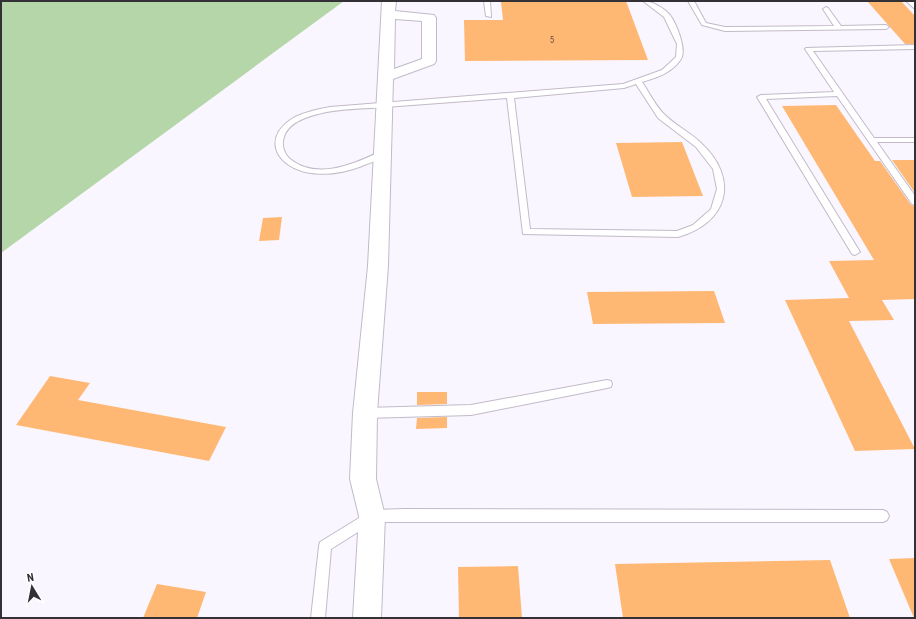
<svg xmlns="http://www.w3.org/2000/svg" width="916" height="619" font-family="'Roboto Condensed',sans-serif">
  <rect width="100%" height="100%" fill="#faf6ff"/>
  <!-- green -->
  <polygon fill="#b4d6a8" points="1,1 344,1 1,253"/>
  <!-- building -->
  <g fill="#ffb873">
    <polygon points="626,1 648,60 465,61 464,20 503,20 501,2"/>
    <polygon points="867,1 901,1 915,16 915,44 905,44"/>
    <polygon points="836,105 875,161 880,161 911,205 915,206 915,299 882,300 894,320 849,321 915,449 855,451 785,300 849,298 829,261 874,260 782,106"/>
    <polygon points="682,142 703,196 632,197 616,143"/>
    <polygon points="892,160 915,160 915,193"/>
    <polygon points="282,217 279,240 259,241 263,218"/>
    <polygon points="714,291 725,323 593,324 587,292"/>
    <polygon points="50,376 90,383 78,400 226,427 209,461 16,425"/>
    <polygon points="417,392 447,392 447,404 417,405"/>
    <polygon points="447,417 447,428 416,429 417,418"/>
    <polygon points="915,558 915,618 914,618 889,559"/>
    <polygon points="830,560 850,618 623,618 615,564"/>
    <polygon points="518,566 522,618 459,618 458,567"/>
    <polygon points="157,584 206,592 197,618 143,618"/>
  </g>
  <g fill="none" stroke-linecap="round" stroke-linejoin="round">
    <!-- lane casing -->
    <g stroke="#c2bac8" stroke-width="2">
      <g id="lane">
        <polygon points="484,1 490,1 491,17 486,16"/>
        <path d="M643,1c9,0 21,7 27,14 6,8 17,34 11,44 -9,14 -23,18 -39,23 7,10 14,25 23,33 11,11 25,17 36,28 39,36 27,80 -23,94l-155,-3 -16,-136c-41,3 -82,6 -122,9 -22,2 -45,1 -67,7 -12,3 -30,9 -34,23 -3,7 0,17 6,22 26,21 63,6 89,-7h3l4,2c-6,6 -17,9 -24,12 -18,7 -38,10 -57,6 -32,-8 -42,-37 -10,-55 11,-5 23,-8 35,-10l293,-23 39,-14 14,-13 1,-13 -13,-27zM636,84l22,34 38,29 17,22 4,20 -6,20 -18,16 -16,6 -147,-2 -16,-131 110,-10z"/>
        <polygon points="688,1 694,1 706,23 725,27 834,26 823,9 826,7 828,8 841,26 886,25 889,27 886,29 725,31 702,25"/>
        <polygon points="906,1 913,1 915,3 915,9"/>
        <polygon points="915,45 915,49 813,51 874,138 915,138 915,142 877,142 915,196 915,205 912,204 837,96 766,99 860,252 855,255 852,254 757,97 761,95 834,92 805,49 806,48"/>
        <polygon points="607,380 611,381 612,384 611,387 607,388 471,415 365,418 361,416 359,413 361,410 365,408 471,405"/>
        <polygon points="405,509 883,510 887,512 889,516 887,520 883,522 374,522 331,549 325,618 311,618 319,546 320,542 372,510"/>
      </g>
    </g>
    <!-- street casing -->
    <g stroke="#c2bac8" stroke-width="2">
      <path id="street" d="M382,1h14l-1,10 39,4 2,3v43l-2,3 -41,15 -5,187 -11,147 -1,66 9,37 -4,102h-28l6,-102 -9,-37 3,-66 15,-147zM395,19l27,2v38l-28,10z"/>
    </g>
    <!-- lane -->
    <use href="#lane" fill="#fff" fill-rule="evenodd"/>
    <!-- street -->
    <use href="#street" fill="#fff" fill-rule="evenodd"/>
  </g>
  <g text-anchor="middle" stroke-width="3" stroke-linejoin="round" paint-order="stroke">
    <!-- number labels -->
    <g font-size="9" fill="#665245">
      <text x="552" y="43">5</text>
    </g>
  </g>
  <!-- border -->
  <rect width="916" height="619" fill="none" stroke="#333036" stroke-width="4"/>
  <!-- north arrow -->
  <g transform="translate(32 587) rotate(350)" stroke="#ffffff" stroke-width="3" paint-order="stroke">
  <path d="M0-3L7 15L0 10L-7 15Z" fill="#333036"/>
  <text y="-6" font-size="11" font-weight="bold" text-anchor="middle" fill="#333036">N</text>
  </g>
</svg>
